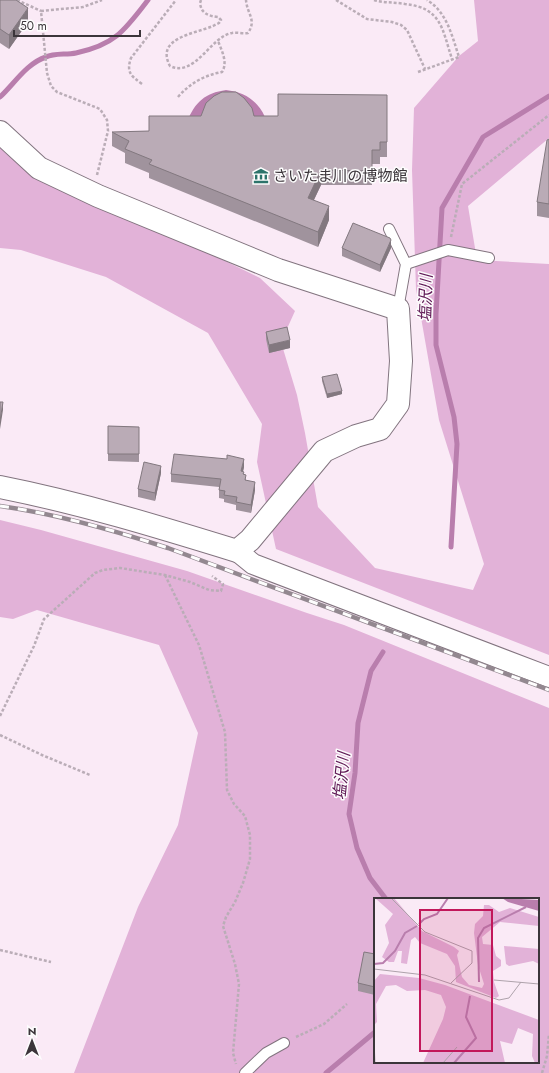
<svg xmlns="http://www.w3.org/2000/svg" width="549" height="1073" font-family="Jost,'Noto Sans JP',sans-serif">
  <rect width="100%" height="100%" fill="#faeaf6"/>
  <!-- green -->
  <g fill="#e2b2d8" fill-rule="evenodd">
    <polygon points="474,0 549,0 549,138 468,206 477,260 549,264 549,655 276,549 257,462 262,424 208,333 106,277 21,250 0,248 0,143 16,159 260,278 295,311 281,342 297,395 305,433 318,507 375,568 473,590 484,564 439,420 416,289 412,170 414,108 459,56 478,41"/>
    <path d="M0,520l41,10 146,41 120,42 37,12 205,83v365h-475l64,-166 40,-82 20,-92 -39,-88 -122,-35 -24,9 -13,-2zM375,899h163v163h-163z"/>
  </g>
  <!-- water -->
  <path fill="#b97ead" d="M226,90c18,2 31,10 39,27h-63l-15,5c8,-20 18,-29 39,-32z"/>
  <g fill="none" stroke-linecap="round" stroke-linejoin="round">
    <!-- stream -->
    <g stroke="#b97ead" stroke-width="5">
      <path d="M0,97c14,-13 27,-34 46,-40 8,-4 20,-2 30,-4 39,-8 49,-23 72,-53"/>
      <polyline points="451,547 457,444 454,417 436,345 436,314 442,208 483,137 549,96"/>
      <polyline points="383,652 371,671 358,723 355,773 349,814 357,848 370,878 386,899"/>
      <polyline points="326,1073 375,1032"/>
    </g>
    <!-- service casing -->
    <g stroke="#82747f" stroke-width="12">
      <g id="service">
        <polyline points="389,229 406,264 398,309"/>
        <polyline points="406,264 448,250 489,258"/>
        <polyline points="245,1073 266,1053 284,1043"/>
      </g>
    </g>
    <!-- minor casing -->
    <g stroke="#82747f" stroke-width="22">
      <polyline id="minor" points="237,551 253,564 549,677"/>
    </g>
    <!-- tertiary casing -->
    <g stroke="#82747f" stroke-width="24">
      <path id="tertiary" d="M0,132l39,36 59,28 180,74 120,39 3,52 -3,43 -18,25 -24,7 -32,15 -74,89 -13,11c-78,-24 -156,-48 -237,-64"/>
    </g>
    <!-- path -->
    <g stroke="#baadb7" stroke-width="2.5" stroke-dasharray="3 2" stroke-linecap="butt">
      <polyline points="17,0 41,11"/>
      <path d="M201,0l-1,3c1,10 8,13 18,14l3,3 -2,3 -6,3c-19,8 -58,12 -43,40 25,12 41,-30 62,-33 5,-1 11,1 16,0 9,-13 -1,-19 -2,-33"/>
      <polyline points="336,0 367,19 392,22 401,25 407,30 425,69"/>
      <path d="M374,0c10,3 20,2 31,4 37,4 37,25 47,55"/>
      <path d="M418,72l41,-15c-7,-21 -12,-45 -32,-57"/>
      <path d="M142,84c-11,-8 -16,-12 -11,-26l45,-58"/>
      <path d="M178,97c12,-14 27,-22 44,-25 6,-9 0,-21 -4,-31"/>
      <polyline points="97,175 108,131 107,120 100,109 57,92 51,86 47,73 41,11 83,7 102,0"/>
      <polyline points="451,237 462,184 549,115"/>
      <polyline points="165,575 199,645 225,732 227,790 234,804 245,816 250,835 250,859 243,883 235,902 226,917 223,926 235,964 239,984 233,1053 236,1064"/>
      <polyline points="0,716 34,646 44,619 95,573 103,570 120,568 165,575 190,582 209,590 221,591 223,584 212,576"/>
      <polyline points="0,735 42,755 90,775"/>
      <polyline points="0,950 51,962"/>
      <polyline points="296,1037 324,1024 347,1004"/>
      <polyline points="542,1073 547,1056 549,1034"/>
    </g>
    <!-- service -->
    <use href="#service" stroke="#fff" stroke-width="10"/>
    <!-- minor -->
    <use href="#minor" stroke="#fff" stroke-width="20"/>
    <!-- tertiary -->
    <use href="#tertiary" stroke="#fff" stroke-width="22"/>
    <!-- rail casing -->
    <g stroke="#938890" stroke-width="4.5">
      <path id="rail" d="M0,506c57,8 113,24 168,42l381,142"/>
    </g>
    <!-- rail -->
    <use href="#rail" stroke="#fdfdfd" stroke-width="3" stroke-dasharray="9" stroke-linecap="butt"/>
  </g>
  <!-- wall -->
  <g fill="#a0939d">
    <polygon points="0,0 28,22 9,49 0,43"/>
    <polygon points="387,95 387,157 380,157 380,164 372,164 372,185 321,185 314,200 329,220 318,247 149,178 149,173 125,163 125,153 112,146 112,132 149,131 201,116 278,116"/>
    <polygon points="549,139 549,218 537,216 537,202"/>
    <polygon points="342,248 391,248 380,272 342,256"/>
    <polygon points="266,332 290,348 269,353 266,339"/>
    <polygon points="322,377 342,394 327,398 322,381"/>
    <polygon points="108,426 139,427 139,462 108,461"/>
    <polygon points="244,467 243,472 246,480 255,490 251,513 236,510 236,505 224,502 224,499 219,498 219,487 171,482 171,474"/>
    <polygon points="161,473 155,501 138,497 138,489"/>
    <polygon points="375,954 375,995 358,991 358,983"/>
  </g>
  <!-- shaded-wall -->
  <g fill="#82787f">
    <polygon points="28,8 28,22 9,49 9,35"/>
    <polygon points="321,170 321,185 308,212 308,198"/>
    <polygon points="329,206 329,220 318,247 318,232"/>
    <polygon points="391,240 391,248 380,272 380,265"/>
    <polygon points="290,340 290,348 269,353 269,345"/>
    <polygon points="342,391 342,394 327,398 327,394"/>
    <polygon points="3,402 3,410 0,429 0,421"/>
    <polygon points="244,459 244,467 241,479 241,471"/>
    <polygon points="161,466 161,473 155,501 155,493"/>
    <polygon points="255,482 255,490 251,513 251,505"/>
  </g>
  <!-- building -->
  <g fill="#baabb6" stroke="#82787f">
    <polygon points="0,0 16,0 28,8 9,35 0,29"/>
    <polygon points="222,92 236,92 244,98 252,108 254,116 278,116 278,94 387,95 387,142 380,142 380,150 372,150 372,171 321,170 308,198 329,206 318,232 149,164 152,160 125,149 129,141 112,132 149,131 149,116 201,116 206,103 214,96"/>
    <polygon points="549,139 549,204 537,202 547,140"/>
    <polygon points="353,223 390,238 391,240 380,265 342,248"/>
    <polygon points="287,327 290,340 269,345 266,332"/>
    <polygon points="337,374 342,391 327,394 322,377"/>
    <polygon points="0,402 3,402 0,421"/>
    <polygon points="108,426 139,427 139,454 108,454"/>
    <polygon points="174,454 227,459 227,455 244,459 241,471 244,472 243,474 246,475 245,480 255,482 251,505 236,502 237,497 224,495 225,491 219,490 221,479 171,474"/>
    <polygon points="144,462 161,466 155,493 138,489"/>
    <polygon points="364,952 375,954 375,987 358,983"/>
  </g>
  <!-- icons -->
  <defs>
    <g id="museum-bare" transform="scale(1.2)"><path d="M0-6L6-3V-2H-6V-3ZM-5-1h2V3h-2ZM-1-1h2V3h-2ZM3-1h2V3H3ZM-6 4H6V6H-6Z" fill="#2c736b" stroke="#fdfdfd" stroke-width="2.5" paint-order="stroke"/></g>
  </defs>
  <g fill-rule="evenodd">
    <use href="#museum-bare" x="261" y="176"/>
  </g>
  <g text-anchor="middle" stroke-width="3" stroke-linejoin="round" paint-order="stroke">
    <!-- poi labels -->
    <g font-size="15" fill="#3b353a" stroke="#fdfdfd" text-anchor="start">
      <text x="273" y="181">さいたま川の博物館</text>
    </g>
    <!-- water labels -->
    <g font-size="16" font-style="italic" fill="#5f1855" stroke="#fdfdfd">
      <text transform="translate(425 298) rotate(-88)" y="6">塩沢川</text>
      <text transform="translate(341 776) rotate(-84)" y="6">塩沢川</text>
    </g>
  </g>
  <!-- overview -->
  <g transform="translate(374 898)">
    <rect width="165" height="165" fill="#faeaf6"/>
    <path d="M1,0h19l28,33 32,16 5,4 -2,4 5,22 7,8 13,3 2,-4 -6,-19 -4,-32 1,-9 8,-8 1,-11h5l10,7 11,-4 29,9v9l-39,-4 -18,15 1,7 10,1 3,11 5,4v6l-8,5 1,11 5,14 -3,2 -40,-16 -1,-16 -8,-12 -27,-11 -5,-6 -4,3 -4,24 -6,-1 1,-12h-4l-4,11h-5l-7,-5 7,-14 -4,-18 8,-11zM130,48l35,3v15l-6,-3 -24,5 -3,-2zM6,76l39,4 26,7 94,35v43h-4l-3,-7 1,-22 -15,-6 -6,16 -12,-3 5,22h-82l20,-44 3,-12 -5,-12 -16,-5 -18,1 -11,-6 -10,1 -10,18 1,18 -3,3v-44z" fill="#e2b2d8"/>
    <path d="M128,0l37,2v11l-31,-9z" fill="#b97ead"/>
    <path fill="none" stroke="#b97ead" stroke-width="2" d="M45,26l5,-5 13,-5 11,-16M0,66l9,-1 12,-12 10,-18 12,-7M105,84l-1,-44 6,-10 42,-21M80,165l22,-25 -10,-21 4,-21"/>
    <path fill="none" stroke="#aea2ab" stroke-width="1" d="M17,0l34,34 47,19v12l-21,20M0,71l51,6 74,25 10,-2 12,-16M120,82l45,4M0,143l1,22M69,165l14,-16"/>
    <path fill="#c2185b" fill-opacity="0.15" stroke="#c2185b" stroke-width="2" d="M46,12h72v141h-72z"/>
    <rect width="165" height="165" fill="none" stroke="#3b353a" stroke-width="2"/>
  </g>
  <!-- north arrow -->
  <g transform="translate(32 1041)" stroke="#fdfdfd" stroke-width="3" paint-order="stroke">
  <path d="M0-3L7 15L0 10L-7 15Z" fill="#3b353a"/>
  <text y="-6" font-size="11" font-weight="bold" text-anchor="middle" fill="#3b353a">N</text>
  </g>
  <!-- scale -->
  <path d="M14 30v6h126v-6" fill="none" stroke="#3b353a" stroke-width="2"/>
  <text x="20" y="30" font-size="12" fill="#3b353a" stroke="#fdfdfd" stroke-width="3" paint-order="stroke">50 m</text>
</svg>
